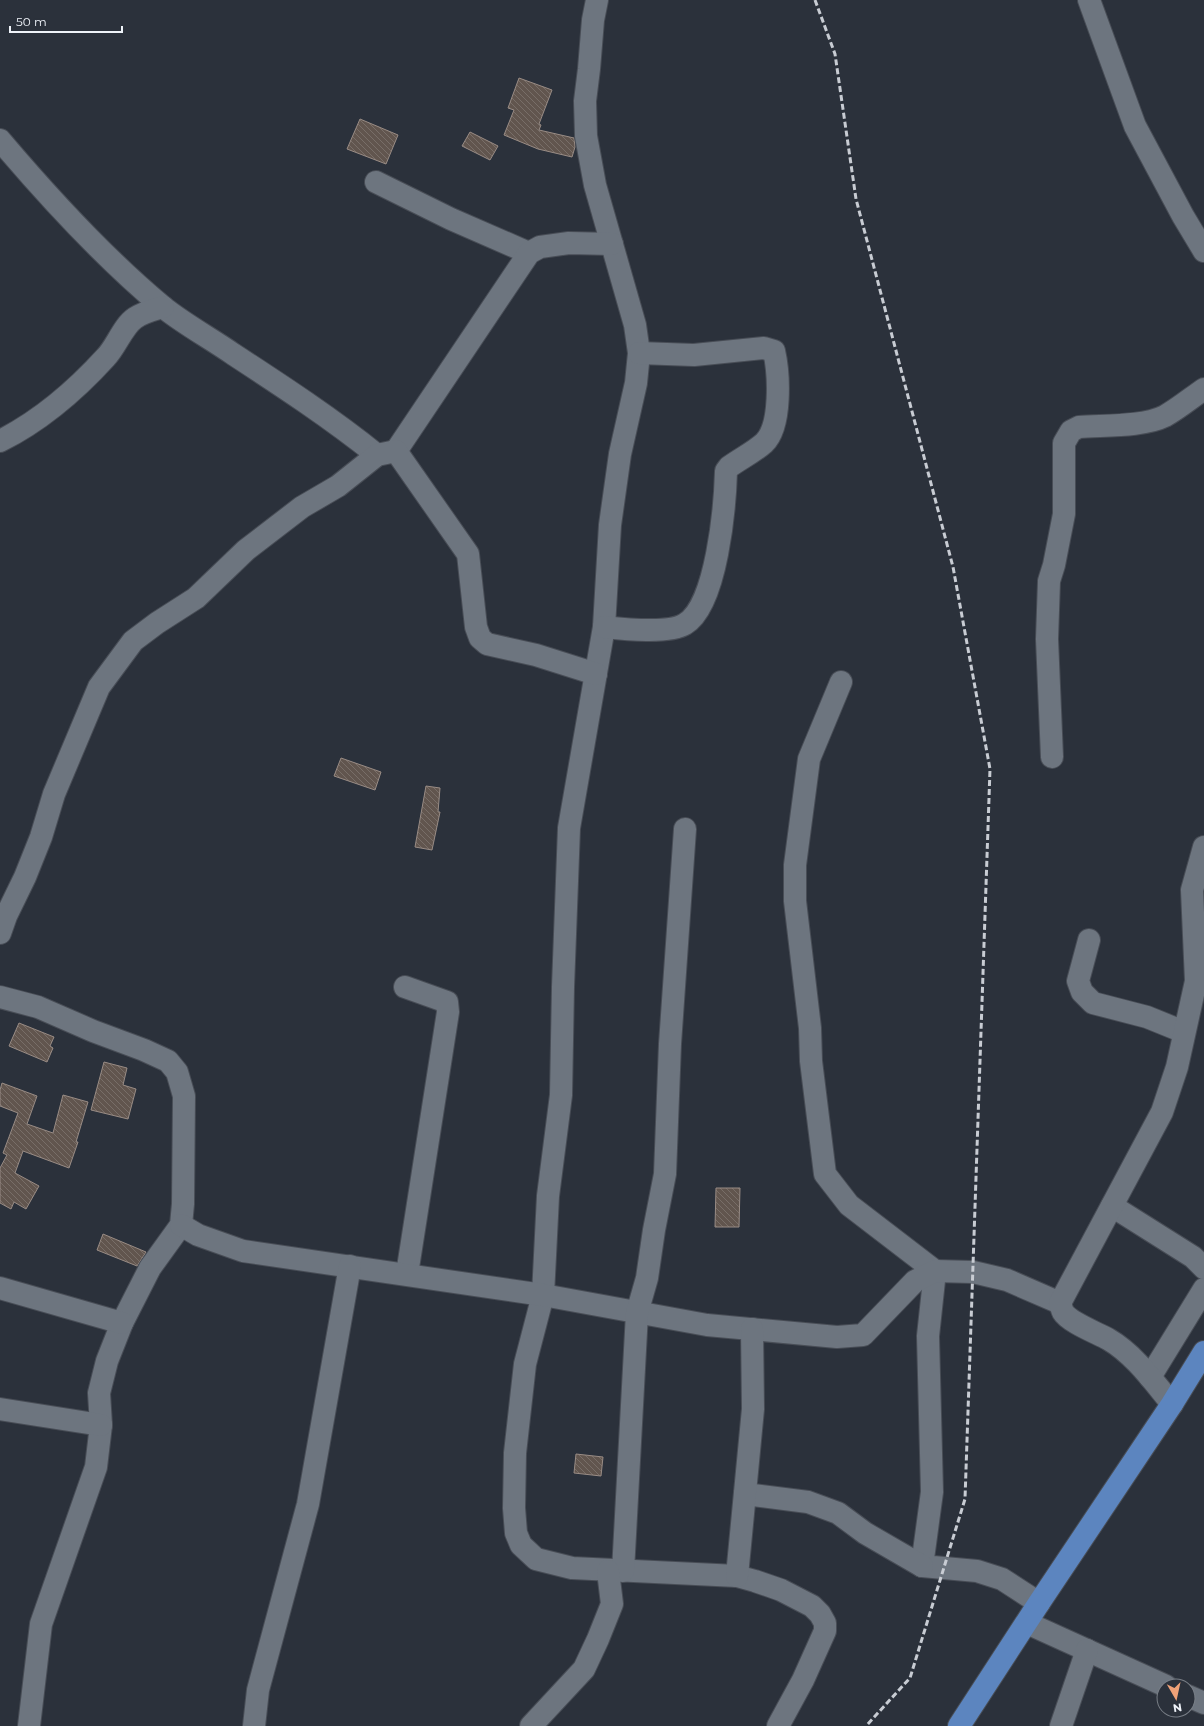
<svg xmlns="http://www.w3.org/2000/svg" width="1204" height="1726" font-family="Montserrat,sans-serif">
  <defs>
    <pattern id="building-back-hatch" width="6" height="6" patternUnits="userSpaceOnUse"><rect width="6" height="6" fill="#61554e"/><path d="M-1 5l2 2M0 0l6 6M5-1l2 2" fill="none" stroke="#786e68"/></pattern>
  </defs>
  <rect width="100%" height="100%" fill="#2b313b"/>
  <!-- building -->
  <g fill="url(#building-back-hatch)" stroke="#998c85">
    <polygon points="519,78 552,90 539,124 541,125 539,130 574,138 575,147 572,157 538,149 504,135 514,110 508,108"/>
    <polygon points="360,119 398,135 386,164 347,149"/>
    <polygon points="470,132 498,146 490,160 462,146"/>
    <polygon points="341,758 381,772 375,790 334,776"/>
    <polygon points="426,786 440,788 438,812 440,812 432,850 415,847"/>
    <polygon points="19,1023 54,1037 50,1046 53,1048 47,1062 9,1046"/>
    <polygon points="104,1062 127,1068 123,1085 136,1089 128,1119 91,1110"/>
    <polygon points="2,1083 37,1096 27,1124 53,1133 63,1095 88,1102 76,1142 78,1142 69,1168 23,1151 15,1173 39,1186 26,1209 14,1202 11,1209 0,1203 0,1168 7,1155 3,1153 18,1113 0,1106 0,1090"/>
    <polygon points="716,1188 740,1188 739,1227 715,1227"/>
    <polygon points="103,1234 146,1252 137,1266 97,1250"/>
    <polygon points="576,1454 603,1457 601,1476 574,1473"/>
  </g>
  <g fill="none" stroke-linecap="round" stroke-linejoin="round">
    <!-- minor casing -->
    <g stroke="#484d56" stroke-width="24">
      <g id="minor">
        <polyline points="597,0 593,20 589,69 585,101 586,136 595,185 635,325 639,353 636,383 620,454 610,525 604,627 569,828 563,987 561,1095 548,1196 543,1295 525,1364 515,1453 514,1508 516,1533 521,1545 536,1559 572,1568 737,1576 755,1581 781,1590 812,1606 820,1614 825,1623 825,1631 803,1680 778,1726"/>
        <polyline points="1089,0 1135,126 1183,216 1204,251"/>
        <path d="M0,140c50,59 103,117 163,167 21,17 47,31 70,47 49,32 98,64 144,101"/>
        <polyline points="376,182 451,219 529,253"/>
        <path d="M0,441c40,-20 76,-51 106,-84 10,-10 17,-31 29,-39 9,-6 18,-8 28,-11"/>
        <polyline points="396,451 529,253 540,247 569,243 612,244"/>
        <path d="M604,627c19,2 65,7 81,-3 32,-19 40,-118 41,-153l3,-4c11,-8 25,-15 35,-24 18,-17 15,-70 10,-92l-10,-3 -70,7 -55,-2"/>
        <polyline points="841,682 809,759 795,865 795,901 810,1028 811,1061 825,1174 849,1205 935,1271 928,1336 932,1492 922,1566 977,1571 1002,1579 1039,1603"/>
        <path d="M1052,757l-5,-118 2,-58 5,-16 10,-51v-71l7,-12 8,-4c25,-2 64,0 86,-11 14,-8 26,-18 39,-27"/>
        <polyline points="0,933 6,916 25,877 41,837 54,794 99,687 133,641 157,623 196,598 246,550 302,507 338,486 377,455 396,451 468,554 476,627 480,638 487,644 536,655 596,674"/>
        <polyline points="1089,940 1078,981 1082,992 1093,1003 1147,1017 1184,1032"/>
        <polyline points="405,987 447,1002 448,1012 407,1274"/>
        <polyline points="0,997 38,1007 93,1031 144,1050 168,1061 177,1072 184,1096 183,1204 181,1225 150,1268 122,1323 107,1361 99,1393 101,1425 96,1467 41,1624 29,1726"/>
        <polyline points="1112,1206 1193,1257 1204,1268"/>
        <polyline points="181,1225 198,1235 243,1251 543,1295 707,1325 837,1337 863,1335 915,1281 935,1271 973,1272 1007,1280 1060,1303"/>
        <polyline points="0,1288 122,1323"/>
        <polyline points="1150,1377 1204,1289"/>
        <path d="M1172,1404c-19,-23 -38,-50 -64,-65 -11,-6 -39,-17 -45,-27 -1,-2 -2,-6 -3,-9l102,-191 15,-45 19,-86 -4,-91 12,-43"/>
        <polyline points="0,1409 101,1425"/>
        <polyline points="745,1494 808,1502 838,1513 865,1533 922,1566"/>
        <polyline points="623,1571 637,1313 647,1278 654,1230 665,1174 670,1044 685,829"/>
        <polyline points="737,1576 753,1409 752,1329"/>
        <polyline points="1027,1623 1166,1686"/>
        <polyline points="1188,1696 1204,1703"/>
        <polyline points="254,1726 258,1690 308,1504 350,1266"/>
        <polyline points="531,1726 584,1669 598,1639 612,1604 608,1571"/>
        <polyline points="1061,1726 1087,1650"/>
      </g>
    </g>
    <!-- major casing -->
    <g stroke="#484d56" stroke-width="24">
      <polyline id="major" points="959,1726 1039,1603 1172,1404 1204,1352"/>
    </g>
    <!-- minor -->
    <use href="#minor" stroke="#6d757f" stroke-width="22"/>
    <!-- major -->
    <use href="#major" stroke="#5c85bf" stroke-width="22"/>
    <!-- rail -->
    <polyline stroke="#c8ccd3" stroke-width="3" stroke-dasharray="6 3" stroke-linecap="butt" points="815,0 835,54 856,199 953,567 990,769 965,1499 910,1678 866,1726"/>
  </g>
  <!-- north arrow -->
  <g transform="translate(1176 1698) rotate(171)"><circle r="19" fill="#2b313b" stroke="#797f87"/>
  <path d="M0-3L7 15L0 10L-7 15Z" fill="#f0a278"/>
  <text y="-6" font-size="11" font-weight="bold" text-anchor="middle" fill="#eff3f9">N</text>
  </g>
  <!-- scale -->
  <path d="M10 26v6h112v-6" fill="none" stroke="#eff3f9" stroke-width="2"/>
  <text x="16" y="26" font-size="12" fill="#eff3f9" stroke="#2b313b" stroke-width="3" paint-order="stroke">50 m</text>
</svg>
